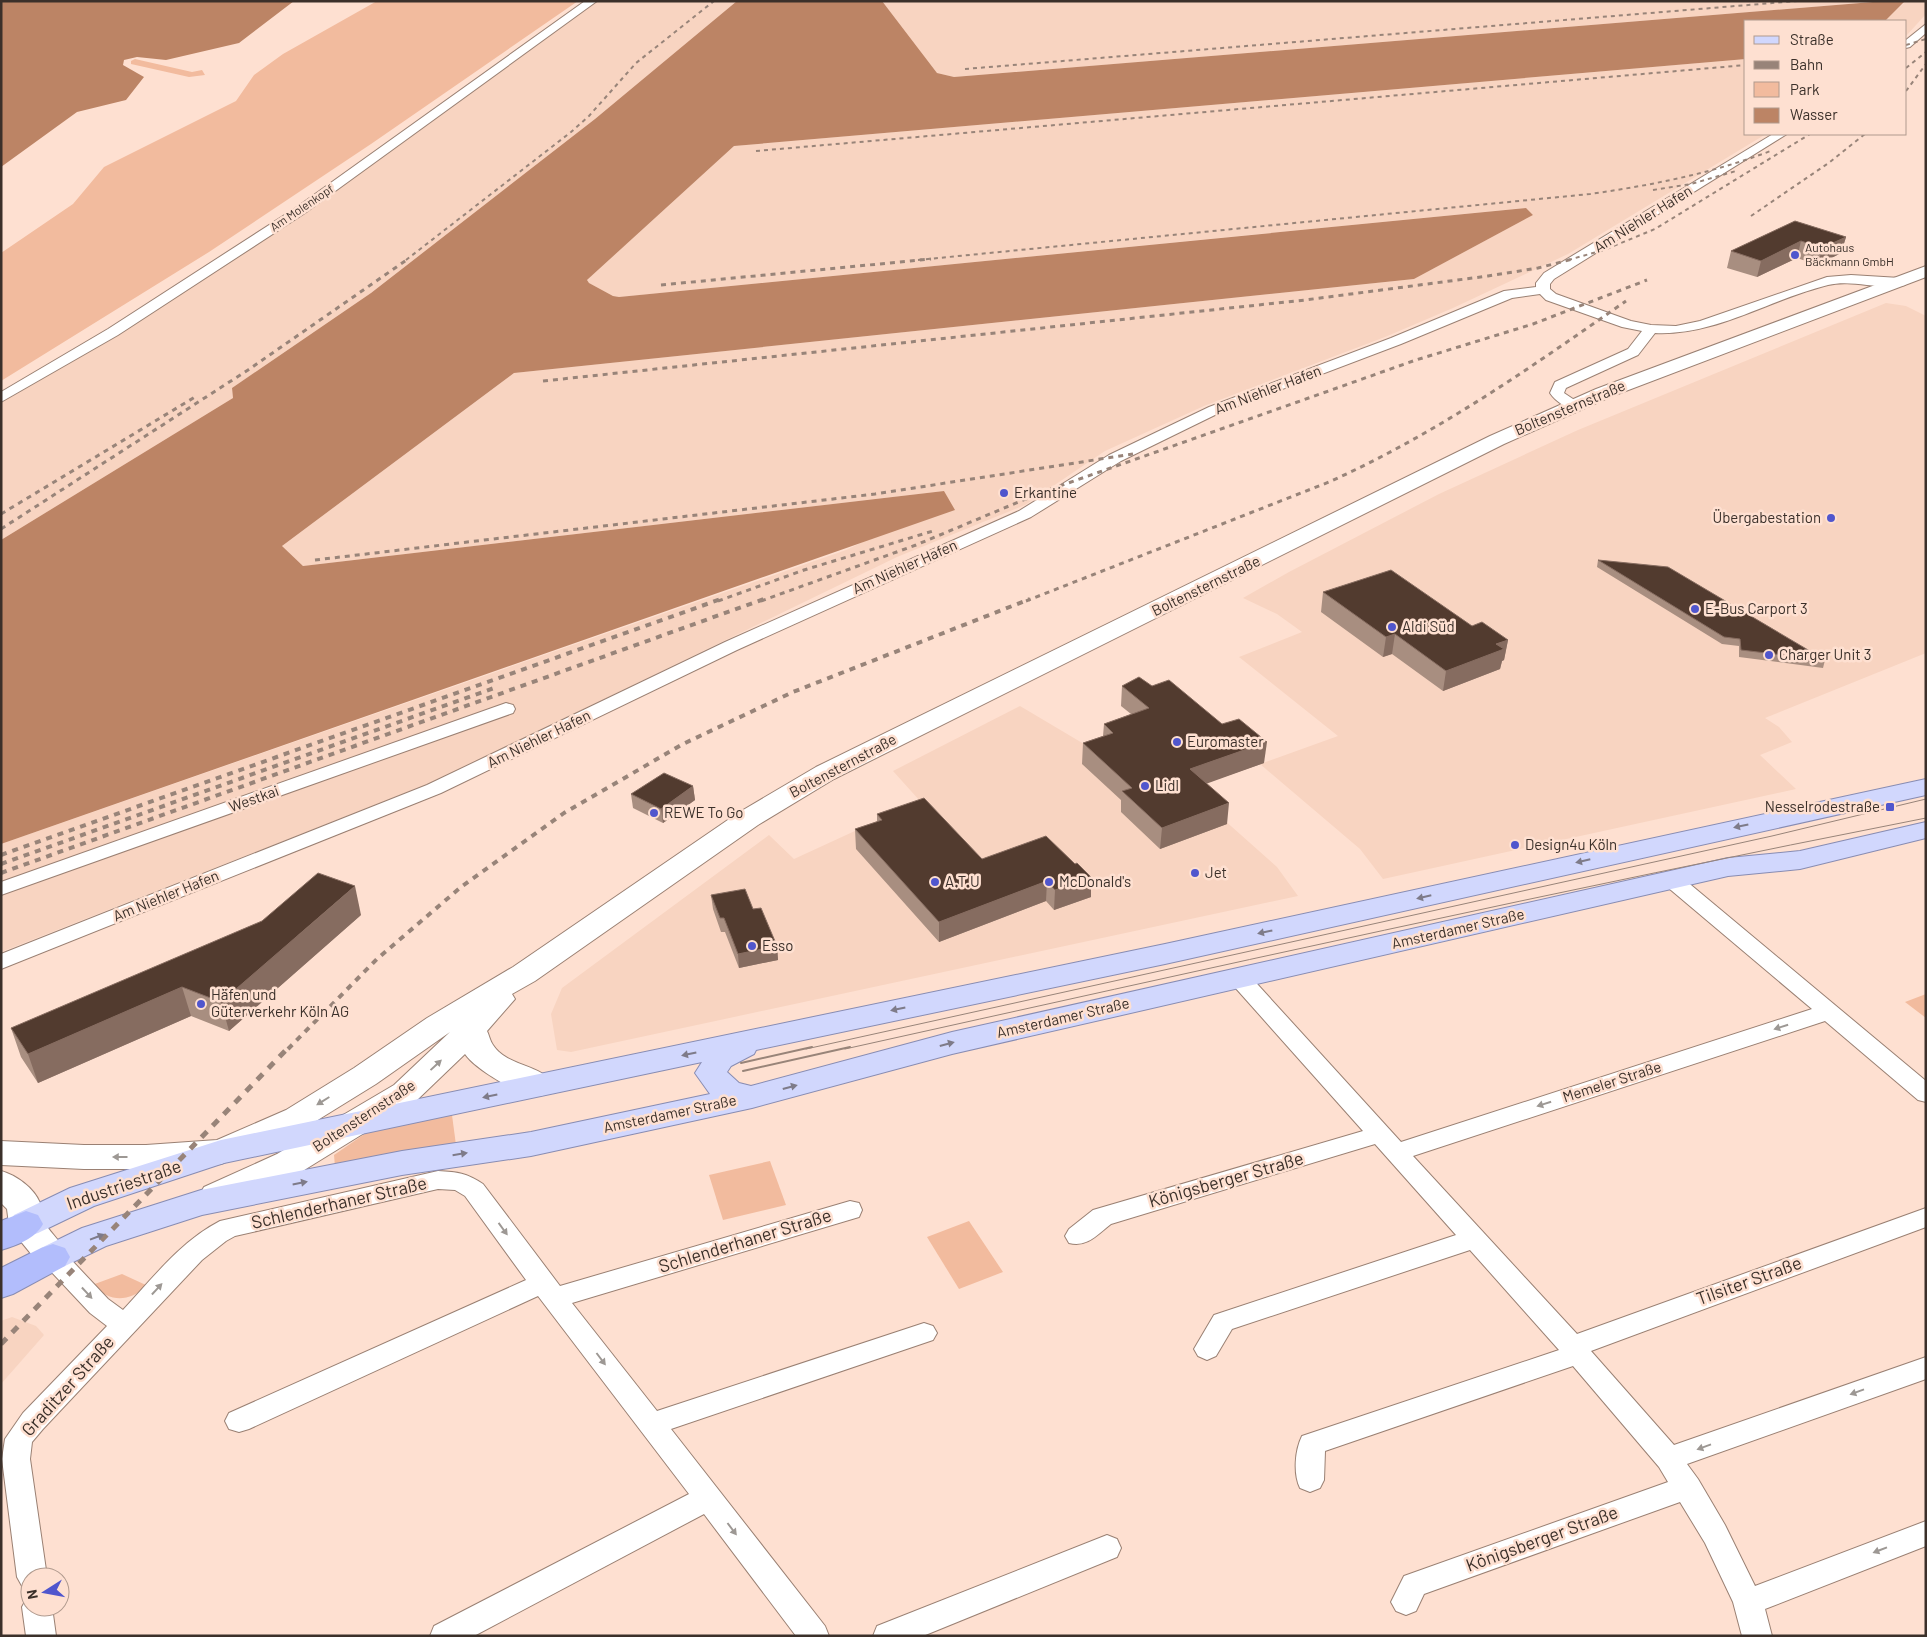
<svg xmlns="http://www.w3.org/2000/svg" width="1927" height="1637" font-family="Barlow,sans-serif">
  <rect width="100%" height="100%" fill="#fee0d1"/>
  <!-- built -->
  <g fill="#f8d4c1">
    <polygon points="598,1 737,1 595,119 371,293 232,388 233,398 1,540 1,403 71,362 199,282 397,147"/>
    <polygon points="882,1 1885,1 954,77 937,73"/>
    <polygon points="1892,1 1926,1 1926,14 1906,36 1906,21 1885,21 1904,3"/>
    <polygon points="1746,59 1746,134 1766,134 1568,254 1453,308 1385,337 1204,406 1105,451 1025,505 897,557 431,783 1,952 1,844 846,550 949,501 944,491 303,566 282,546 514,373 1414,279 1533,215 1525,208 619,297 613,296 589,283 587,280 734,146"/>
    <polygon points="1886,303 1906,306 1926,316 1926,653 1765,718 1779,727 1792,742 1760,755 1796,789 1383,879 1360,849 1260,764 1338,736 1239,657 1302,632 1277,614 1243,598 1289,572 1439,494 1578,430"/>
    <polygon points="1020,706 1084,744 1124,731 1277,867 1298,896 571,1052 557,1050 551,1014 562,988 769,835 794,859 920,801 893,771"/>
    <polygon points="12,1317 36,1326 44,1335 1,1384 1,1321"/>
  </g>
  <!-- green -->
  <g fill="#f2bb9e">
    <polygon points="377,1 578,1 371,144 209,252 1,381 1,253 73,204 104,167 236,101 254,75 283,54"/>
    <polygon points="135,59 192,72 202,70 205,75 189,77 131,64 131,61"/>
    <polygon points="1926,994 1926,1018 1905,1002"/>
    <polygon points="452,1115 456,1145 335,1167 334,1155 366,1133"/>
    <polygon points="770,1161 786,1205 723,1220 709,1175"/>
    <polygon points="969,1221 1003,1272 959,1289 927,1237"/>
    <path d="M122,1274l26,12c-21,16 -36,17 -56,-1z"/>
  </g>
  <!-- water -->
  <g fill="#bc8465">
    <polygon points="1,1 294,1 239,43 166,60 137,57 124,60 123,65 144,77 126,100 77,112 1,167"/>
    <polygon points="737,1 882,1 937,73 954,77 1885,1 1904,2 1885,21 1746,21 1746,59 734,146 587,280 589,283 613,296 619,297 1526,208 1533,215 1414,279 514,373 282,546 303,566 944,491 955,510 1,844 1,540 233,398 232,388 371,293 595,119"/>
  </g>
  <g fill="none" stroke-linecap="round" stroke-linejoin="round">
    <!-- street casing -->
    <g stroke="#9a8073" stroke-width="2">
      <g id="street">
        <polygon points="585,1 597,1 305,213 118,335 1,402 1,392 108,329 297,207"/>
        <polygon points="1926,24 1926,33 1910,47 1906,48 1906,40"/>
        <path d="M1773,134h14l-233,145 -4,5v5l6,5 75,27 20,4 25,1 24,-5 127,-44 24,-2 49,3 5,1 2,3 -2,3c-24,6 -52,-6 -77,0 -58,14 -112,51 -173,48l-17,22 -72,33 -2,5 18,12 -2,3c-11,3 -24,-6 -30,-15l5,-11 73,-33 14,-18 -20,-4 -76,-27 -6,-6 -28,4 -111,46 -182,69 -98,48 -90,56 -294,133 -296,143 -440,176v-15l426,-169 298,-143 294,-131 90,-56 100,-48 182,-69 113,-47 32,-4v-4l8,-10z"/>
        <polygon points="506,703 513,705 515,709 513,713 1,895 1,882"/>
        <path d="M1672,874l7,1 247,206v21l-8,-2 -93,-79 -412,135 164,178 349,-126v19l-335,124 83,94 252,-88v22l-239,85 11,15 27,46 30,61 171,-65v25l-161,63 7,27h-30l-9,-34 -28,-59 -25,-41 -256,92 -8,17 -10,4 -10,-4 -5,-9 13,-26 264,-94 -9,-15 -86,-101 -248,85 -1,29 -4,8 -10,4 -10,-4c-7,-14 -5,-38 2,-52l257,-86 -89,-100 -238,79 -16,27 -9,4 -9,-4 -4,-7 20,-34 242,-80 -81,-91 -264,80c-13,10 -24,24 -42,19l-4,-7 4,-7 24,-19 270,-79 -131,-147 -3,-5 3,-5 8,-2 8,2 153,168 411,-133 -147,-124 -3,-5 3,-5z"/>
        <path d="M438,1171c20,1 28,2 45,13l77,102 290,-85 9,2 3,7 -3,7 -287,86 85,108 267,-88 9,3 4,7 -4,7 -262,89 154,197 4,10h-33l-92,-122 -230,122h-44l4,-10 255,-132 -151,-198 -289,133 -10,3 -10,-3 -4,-8 4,-8 297,-133 -61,-84 -10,-6 -17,-1 -203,47 -9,5 -24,19 -159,169 -11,13 -2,17 17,118h-17v12l-8,-3 -5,-9 -15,-118 3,-20 18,-26 84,-87 -17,-13 -46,-49 -4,-7 4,-7 9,-3 9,3 46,49 15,11c29,-31 58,-69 97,-89z"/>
        <polygon points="1107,1535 1117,1539 1121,1548 1117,1557 923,1636 873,1636 877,1626"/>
        <polygon points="30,1596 30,1607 52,1607 56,1636 26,1636 22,1607 27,1598"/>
      </g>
    </g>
    <!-- secondary casing -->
    <g stroke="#9a8073" stroke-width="2">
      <g id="secondary">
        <path d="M1926,266v11l-316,120 -106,47 -670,335 -76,46 -223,156 -23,13 3,5 -28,32c2,4 3,10 6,14 14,22 49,19 61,40l-5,8c-3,1 -8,3 -11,3 -18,0 -63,-27 -73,-42l-49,47 -115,71 -73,33 -12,4 -12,-4 -5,-9 5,-9 73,-33 117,-69 56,-53 -74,52 -68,42 -87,38 -75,5h-62l-83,-4v-24l83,4h62l71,-5 69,-30 68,-42 73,-50 86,-51 225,-154 78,-46 674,-331 106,-47z"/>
        <path d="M1,1171c15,4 33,17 39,32 3,6 1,14 4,19 8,13 19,22 26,35l-5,9 -12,4 -12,-4 -27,-33 -5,-9 -2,-15 -6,-6z"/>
      </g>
    </g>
    <!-- primary casing -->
    <g stroke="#888cb2" stroke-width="2">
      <polygon id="primary" points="1926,779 1926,795 1165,964 756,1050 754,1054 731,1066 727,1072 739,1083 751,1086 952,1032 1728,858 1800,851 1926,822 1926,838 1800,869 1728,876 952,1054 752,1108 531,1156 402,1175 202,1215 106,1246 65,1266 53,1270 41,1266 36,1257 41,1248 82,1228 201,1190 402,1151 531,1132 710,1094 695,1073 702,1062 224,1163 94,1206 38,1233 26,1237 14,1233 9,1224 14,1215 70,1188 221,1140 1165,944"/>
    </g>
    <!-- highway casing -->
    <g stroke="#888cb2" stroke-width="2">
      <g id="highway">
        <path d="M26,1211l12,4 5,9c-8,15 -26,21 -42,26v-29z"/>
        <polygon points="53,1244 65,1248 70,1257 65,1266 13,1294 1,1298 1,1268 41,1248"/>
      </g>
    </g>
    <!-- street -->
    <use href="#street" fill="#fff" fill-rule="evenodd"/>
    <!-- secondary -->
    <use href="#secondary" fill="#fff" fill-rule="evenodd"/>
    <!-- primary -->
    <use href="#primary" fill="#d1d7fd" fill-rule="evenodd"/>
    <!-- highway -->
    <use href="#highway" fill="#b2bdfc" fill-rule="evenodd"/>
    <!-- tram-far1 -->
    <g stroke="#988479" stroke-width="1">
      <polyline points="806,1049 1772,836 1926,799"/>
      <path d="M845,1049c360,-80 719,-160 1081,-231"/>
    </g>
    <!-- tram -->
    <g stroke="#988479" stroke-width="2">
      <polyline points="741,1063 812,1047"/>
      <polyline points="743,1071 850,1047"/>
    </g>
    <!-- rail-far3 -->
    <g stroke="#988479" stroke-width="2" stroke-dasharray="4 4" stroke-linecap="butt">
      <polyline points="1906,45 1926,39"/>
      <polyline points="1906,68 1926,52"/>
      <polyline points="965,69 1797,1"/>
      <polyline points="1906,91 1926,64"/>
      <polyline points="756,151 1746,65"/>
      <polyline points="1653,190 1691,184 1736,171"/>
      <polyline points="1751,216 1830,162 1865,134"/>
      <polyline points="406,260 571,132 589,116 636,63 714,1"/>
      <path d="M918,260l672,-66c63,-9 124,-21 183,-44"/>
      <polyline points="1568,260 1604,250 1655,229 1810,134"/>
    </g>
    <!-- rail-far2 -->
    <g stroke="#988479" stroke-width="3" stroke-dasharray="5 5" stroke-linecap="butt">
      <polyline points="661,285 931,259"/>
      <polyline points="543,381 1305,300 1488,276 1538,268 1573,259"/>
      <polyline points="1,514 195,397"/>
      <polyline points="1,529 248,370 408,259"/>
      <polyline points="315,560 875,494 1133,454"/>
      <polyline points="718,601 804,570 933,531"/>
      <polyline points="761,601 916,545 1040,493 1416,360 1533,324 1647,280"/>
      <path d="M1026,601l303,-119c107,-48 201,-114 297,-181"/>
    </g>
    <!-- rail-far1 -->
    <g stroke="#988479" stroke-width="4" stroke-dasharray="6 6" stroke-linecap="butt">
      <polyline points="1,855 721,599"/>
      <polyline points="1,864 494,688"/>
      <polyline points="1,873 764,599"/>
      <polyline points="288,1049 377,959 461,887 564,813 683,744 793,692 1030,599"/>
    </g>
    <!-- rail -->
    <polyline stroke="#988479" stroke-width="5" stroke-dasharray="8 8" stroke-linecap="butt" points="1,1344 289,1047"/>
  </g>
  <!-- wall -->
  <g fill="#a88e80">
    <polygon points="1795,221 1846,237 1841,253 1818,265 1797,258 1757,277 1727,268 1731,251"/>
    <polygon points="1598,560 1825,660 1823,668 1739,657 1739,646 1722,644 1597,567"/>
    <polygon points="1323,592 1472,626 1508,640 1504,660 1502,661 1500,669 1443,691 1392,654 1383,657 1321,612"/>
    <polygon points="1122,686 1152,686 1264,763 1206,783 1227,824 1160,849 1121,812 1121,800 1082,764 1083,743 1103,736 1104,724 1131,714 1121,706"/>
    <polygon points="693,786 695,800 663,823 633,808 631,794"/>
    <polygon points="877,814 982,859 1091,897 1054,910 1046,901 939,942 856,849 855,829 877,822"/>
    <polygon points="711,895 753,909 777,946 778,960 739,968 725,932 721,932 713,909"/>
    <polygon points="361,915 229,1031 191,1016 38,1083 21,1057 11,1028"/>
  </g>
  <!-- shaded-wall -->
  <g fill="#866c60">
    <polygon points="1846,237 1841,253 1818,265 1822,248"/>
    <polygon points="1801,241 1797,258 1757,277 1761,261"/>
    <polygon points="1395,634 1392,654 1383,657 1386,637"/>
    <polygon points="1508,640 1504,660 1502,661 1500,669 1443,691 1446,671 1496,644"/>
    <polygon points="1267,742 1264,763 1189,790 1190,769"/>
    <polygon points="693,786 695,800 663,823 661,809"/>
    <polygon points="1229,803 1227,824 1160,849 1162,828"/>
    <polygon points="1091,877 1091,897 1054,910 1055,890"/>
    <polygon points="1047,881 1046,901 939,942 939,922"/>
    <polygon points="355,886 361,915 229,1031 221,1002"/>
    <polygon points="777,946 778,960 739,968 738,954"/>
    <polygon points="182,987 191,1016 38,1083 28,1054"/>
  </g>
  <!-- building -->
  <g fill="#523b2f" stroke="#866c60">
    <polygon points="1795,221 1846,237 1822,248 1801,241 1761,261 1731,251"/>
    <polygon points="1598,560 1668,567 1825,660 1741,650 1740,639 1724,637"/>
    <polygon points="1391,570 1472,626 1482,622 1508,640 1496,644 1504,649 1446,671 1395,634 1386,637 1323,592"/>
    <polygon points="1139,677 1152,686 1169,680 1222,724 1239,719 1267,742 1190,769 1229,803 1162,828 1122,791 1132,788 1083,743 1113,733 1104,724 1149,708 1122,686"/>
    <polygon points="664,773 693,786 661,809 631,794"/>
    <polygon points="924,798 982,859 1046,836 1075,864 1077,863 1091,877 1055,890 1047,881 939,922 855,829 882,820 877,814"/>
    <polygon points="318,873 355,886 221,1002 182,987 28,1054 11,1028 262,921"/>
    <polygon points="745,889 753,909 761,908 777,946 738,954 724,918 720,918 711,895"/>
  </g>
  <!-- one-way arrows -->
  <defs><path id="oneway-solid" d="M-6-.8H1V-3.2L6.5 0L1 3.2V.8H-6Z" transform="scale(1.25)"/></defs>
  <g fill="#7e7b89">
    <use href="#oneway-solid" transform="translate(1741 826) rotate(168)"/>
    <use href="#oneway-solid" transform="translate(1583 861) rotate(167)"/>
    <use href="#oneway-solid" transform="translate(1424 897) rotate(167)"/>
    <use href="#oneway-solid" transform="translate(1265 932) rotate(168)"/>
    <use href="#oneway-solid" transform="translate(898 1009) rotate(168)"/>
    <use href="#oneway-solid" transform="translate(947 1044) rotate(-15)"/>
    <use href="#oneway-solid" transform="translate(689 1054) rotate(168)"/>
    <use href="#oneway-solid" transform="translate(790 1087) rotate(-15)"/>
    <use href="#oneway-solid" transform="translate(490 1096) rotate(168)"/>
    <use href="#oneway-solid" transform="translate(460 1154) rotate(-9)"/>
    <use href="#oneway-solid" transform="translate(300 1183) rotate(-11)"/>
    <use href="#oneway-solid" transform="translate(97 1237) rotate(-21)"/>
  </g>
  <g fill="#9d9894">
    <use href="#oneway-solid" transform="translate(1781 1027) rotate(162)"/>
    <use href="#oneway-solid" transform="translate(436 1065) rotate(-43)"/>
    <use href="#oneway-solid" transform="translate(323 1101) rotate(148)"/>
    <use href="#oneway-solid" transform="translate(1544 1104) rotate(162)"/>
    <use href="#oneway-solid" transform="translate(120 1157) rotate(-180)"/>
    <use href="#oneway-solid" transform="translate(503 1229) rotate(54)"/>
    <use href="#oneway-solid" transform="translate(157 1289) rotate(-47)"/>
    <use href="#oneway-solid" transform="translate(87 1293) rotate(47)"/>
    <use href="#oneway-solid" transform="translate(601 1359) rotate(53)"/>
    <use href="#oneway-solid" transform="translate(1857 1392) rotate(160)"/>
    <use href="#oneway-solid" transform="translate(1704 1447) rotate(160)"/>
    <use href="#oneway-solid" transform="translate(732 1529) rotate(53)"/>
    <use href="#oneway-solid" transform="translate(1880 1550) rotate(159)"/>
  </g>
  <!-- markers -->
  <g fill="#5056cd" stroke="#fee0d1" stroke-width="2">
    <circle cx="1795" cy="255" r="5"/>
    <circle cx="1004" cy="493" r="5"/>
    <circle cx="1831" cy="518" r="5"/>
    <circle cx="1695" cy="609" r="5"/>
    <circle cx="1392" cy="627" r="5"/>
    <circle cx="1769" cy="655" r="5"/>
    <circle cx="1177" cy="742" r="5"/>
    <circle cx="1145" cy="786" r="5"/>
    <rect x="1885" y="802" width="10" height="10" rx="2.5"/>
    <circle cx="654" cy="813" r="5"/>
    <circle cx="1515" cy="845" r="5"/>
    <circle cx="1195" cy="873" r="5"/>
    <circle cx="935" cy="882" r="5"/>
    <circle cx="1049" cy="882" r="5"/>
    <circle cx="752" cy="946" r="5"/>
    <circle cx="201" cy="1004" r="5"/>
  </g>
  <g text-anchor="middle" stroke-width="5" stroke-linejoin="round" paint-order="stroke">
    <!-- far-street labels -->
    <g font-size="12" fill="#3b302a" stroke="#fee0d1">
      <text transform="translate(302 208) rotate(-34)" y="4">Am Molenkopf</text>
    </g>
    <!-- far-poi labels -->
    <g font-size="12" fill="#3b302a" stroke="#fee0d1" text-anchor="start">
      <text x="1805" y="252">Autohaus<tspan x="1805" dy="14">Bäckmann GmbH</tspan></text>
    </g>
    <!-- street labels -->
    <g font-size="15" fill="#3b302a" stroke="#fee0d1">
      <text transform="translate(1643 219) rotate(-32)" y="5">Am Niehler Hafen</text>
      <text transform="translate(1268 390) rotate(-21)" y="5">Am Niehler Hafen</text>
      <text transform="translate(1570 408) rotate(-23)" y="5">Boltensternstraße</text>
      <text transform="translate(905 567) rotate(-24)" y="5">Am Niehler Hafen</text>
      <text transform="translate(1206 586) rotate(-26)" y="5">Boltensternstraße</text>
      <text transform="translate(539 739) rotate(-26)" y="5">Am Niehler Hafen</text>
      <text transform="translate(843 766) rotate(-28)" y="5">Boltensternstraße</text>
      <text transform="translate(254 799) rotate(-20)" y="5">Westkai</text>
      <text transform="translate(166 896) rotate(-22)" y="5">Am Niehler Hafen</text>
      <text transform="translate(1458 929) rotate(-13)" y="5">Amsterdamer Straße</text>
      <text transform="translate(1063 1018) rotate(-13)" y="5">Amsterdamer Straße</text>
      <text transform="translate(1612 1082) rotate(-18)" y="5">Memeler Straße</text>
      <text transform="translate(670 1114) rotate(-12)" y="5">Amsterdamer Straße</text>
      <text transform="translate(364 1116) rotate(-33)" y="5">Boltensternstraße</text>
    </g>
    <!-- poi labels -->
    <g font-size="15" fill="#3b302a" stroke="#fee0d1" text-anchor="start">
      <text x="1014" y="498">Erkantine</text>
      <text x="1821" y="523" text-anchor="end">Übergabestation</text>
      <text x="1705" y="614">E-Bus Carport 3</text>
      <text x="1402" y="632">Aldi Süd</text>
      <text x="1779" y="660">Charger Unit 3</text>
      <text x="1187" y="747">Euromaster</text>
      <text x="1155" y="791">Lidl</text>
      <text x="1880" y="812" text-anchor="end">Nesselrodestraße</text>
      <text x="664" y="818">REWE To Go</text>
      <text x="1525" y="850">Design4u Köln</text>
      <text x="1205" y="878">Jet</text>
      <text x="945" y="887">A.T.U</text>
      <text x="1059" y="887">McDonald's</text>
      <text x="762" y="951">Esso</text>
      <text x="211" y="1000">Häfen und<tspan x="211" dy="17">Güterverkehr Köln AG</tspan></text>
    </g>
    <!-- near-street labels -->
    <g font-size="18" fill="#3b302a" stroke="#fee0d1">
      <text transform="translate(1226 1180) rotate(-16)" y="6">Königsberger Straße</text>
      <text transform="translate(124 1185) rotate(-19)" y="6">Industriestraße</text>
      <text transform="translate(339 1203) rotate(-13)" y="6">Schlenderhaner Straße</text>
      <text transform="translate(745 1241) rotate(-17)" y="6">Schlenderhaner Straße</text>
      <text transform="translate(1749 1281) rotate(-20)" y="6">Tilsiter Straße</text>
      <text transform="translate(68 1386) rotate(-48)" y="6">Graditzer Straße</text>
      <text transform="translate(1542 1539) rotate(-20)" y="6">Königsberger Straße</text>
    </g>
  </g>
  <!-- border -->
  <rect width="1927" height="1637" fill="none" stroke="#3b302a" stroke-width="5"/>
  <!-- legend -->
  <rect x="1744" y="20" width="162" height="115" fill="#fee0d1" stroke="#b09a8e"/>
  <rect x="1754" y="36" width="25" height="8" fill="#d1d7fd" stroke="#b09a8e"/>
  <text x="1790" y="45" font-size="15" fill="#3b302a">Straße</text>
  <rect x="1754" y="61" width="25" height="8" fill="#988479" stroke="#b09a8e"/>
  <text x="1790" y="70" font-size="15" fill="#3b302a">Bahn</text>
  <rect x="1754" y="82" width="25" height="15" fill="#f2bb9e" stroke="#b09a8e"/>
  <text x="1790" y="95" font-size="15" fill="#3b302a">Park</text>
  <rect x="1754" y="108" width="25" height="15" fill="#bc8465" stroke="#b09a8e"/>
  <text x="1790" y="120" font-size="15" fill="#3b302a">Wasser</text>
  <!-- north arrow -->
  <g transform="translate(45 1592) rotate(259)"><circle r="24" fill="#fee0d1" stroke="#b09a8e"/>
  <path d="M0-4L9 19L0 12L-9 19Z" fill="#5056cd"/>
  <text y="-8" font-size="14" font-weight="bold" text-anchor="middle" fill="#3b302a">N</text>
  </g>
</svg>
